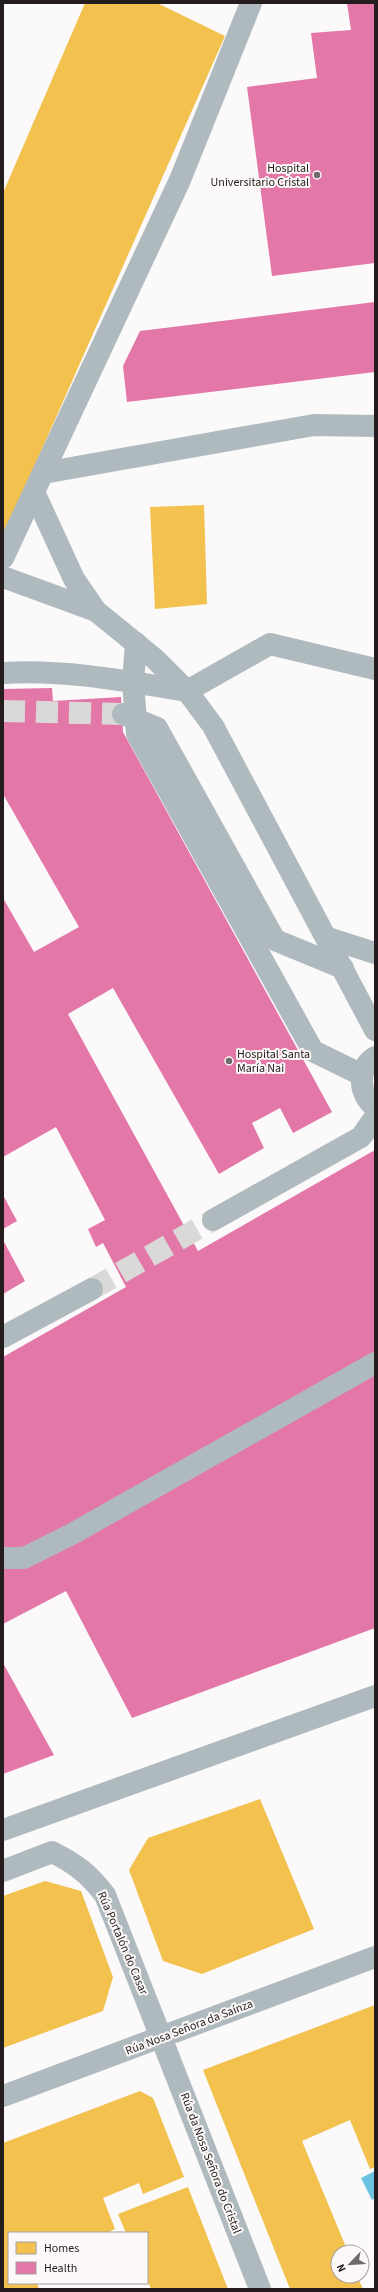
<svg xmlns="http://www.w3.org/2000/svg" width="378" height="2292" font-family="'Source Sans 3',sans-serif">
  <rect width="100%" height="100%" fill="#fbf9f9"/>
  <!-- water -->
  <polygon fill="#6bc3e2" points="375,2171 375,2198 372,2200 361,2178"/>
  <!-- homes -->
  <g fill="#f2c14e">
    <polygon points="85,3 157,3 225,36 3,537 3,193"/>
    <polygon points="204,505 207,604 155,609 150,507"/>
    <polygon points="260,1799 314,1929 202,1974 163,1961 129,1870 148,1838"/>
    <polygon points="45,1881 81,1891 113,1977 103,2011 3,2048 3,1896"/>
    <polygon points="375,2005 375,2167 370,2169 350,2120 302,2141 348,2252 338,2252 338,2276 357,2276 363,2289 290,2289 203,2070"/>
    <polygon points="140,2091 153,2098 184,2177 143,2194 139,2183 103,2198 115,2229 106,2233 9,2233 9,2283 37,2283 39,2289 3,2289 3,2143"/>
    <polygon points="188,2187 211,2246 228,2289 151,2289 147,2280 147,2233 126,2233 118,2214"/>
  </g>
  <!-- health -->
  <g fill="#e377a8">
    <polygon points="347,3 375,3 375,263 272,276 247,87 317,78 311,33 351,30"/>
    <polygon points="375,302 375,372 127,402 123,366 140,331"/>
    <polygon points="52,688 53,701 121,697 123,732 332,1112 293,1133 280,1108 252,1123 264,1148 219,1174 113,988 68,1014 198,1251 375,1150 375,1628 132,1718 66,1591 3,1624 3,1357 126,1287 103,1243 96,1247 88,1229 105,1220 56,1127 3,1157 3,898 34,952 79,927 3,794 3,689"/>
    <polygon points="3,1195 17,1221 3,1229"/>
    <polygon points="3,1240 25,1281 3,1294"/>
    <polygon points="3,1663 54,1755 3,1774"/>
  </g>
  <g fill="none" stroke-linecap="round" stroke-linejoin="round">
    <!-- minor-tunnel -->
    <g stroke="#dbd8d8" stroke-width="22" stroke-dasharray="22 11" stroke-linecap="butt">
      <polyline points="3,711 123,714"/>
      <polyline points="92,1289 213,1220"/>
    </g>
    <!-- minor -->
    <g stroke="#afbabf" stroke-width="22">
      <polyline points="43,473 314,425 375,426"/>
      <polyline points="34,492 74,579 96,611 155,659 187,691 213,726 375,1030"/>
      <polyline points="3,558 180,180 251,3"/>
      <polyline points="3,577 96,611"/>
      <polyline points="136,643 133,682 137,734 313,1051 362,1075"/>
      <path d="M3,673c61,-4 124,8 184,18l83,-47 105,25"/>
      <polyline points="157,728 275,940 343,968"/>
      <polyline points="328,938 375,953"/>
      <path d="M375,1057c-19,12 -16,38 0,50"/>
      <polyline points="213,1220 361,1137 375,1117"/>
      <polyline points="3,1337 92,1289"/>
      <polyline points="3,1558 24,1558 72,1534 375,1363"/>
      <polyline points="3,1830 375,1696"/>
      <path d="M3,1871l49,-19c24,12 37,22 53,43l155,394"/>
      <polyline points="3,2096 375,1957"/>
    </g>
    <!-- minor-bridge -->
    <polyline stroke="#afbabf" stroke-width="22" points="123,714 157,728"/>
  </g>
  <!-- markers -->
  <g fill="#706a6a" stroke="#fcf8f8" stroke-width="1.5">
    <circle cx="317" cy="175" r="4"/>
    <circle cx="229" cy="1061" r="4"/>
  </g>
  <g text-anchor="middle" stroke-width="4" stroke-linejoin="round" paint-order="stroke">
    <!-- poi labels -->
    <g font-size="12" fill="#251d1d" stroke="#fcf8f8" text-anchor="end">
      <text x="309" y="172">Hospital<tspan x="309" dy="14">Universitario Cristal</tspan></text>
      <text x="237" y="1058" text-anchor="start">Hospital Santa<tspan x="237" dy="14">María Nai</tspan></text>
    </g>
    <!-- street labels -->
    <g font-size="12" fill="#251d1d" stroke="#fcf8f8">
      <text transform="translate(123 1943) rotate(67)" y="4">Rúa Portalón do Casar</text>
      <text transform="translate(189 2027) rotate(-21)" y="4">Rúa Nosa Señora da Saínza</text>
      <text transform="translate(211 2163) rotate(69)" y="4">Rúa da Nosa Señora do Cristal</text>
    </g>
  </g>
  <!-- border -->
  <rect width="378" height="2292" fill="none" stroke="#251d1d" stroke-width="8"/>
  <!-- legend -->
  <rect x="8" y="2232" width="140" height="52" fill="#fcf8f8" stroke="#a6a0a0"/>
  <rect x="16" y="2242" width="20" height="12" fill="#f2c14e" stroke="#a6a0a0"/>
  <text x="44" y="2252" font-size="12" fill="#251d1d">Homes</text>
  <rect x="16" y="2262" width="20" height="12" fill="#e377a8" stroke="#a6a0a0"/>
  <text x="44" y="2272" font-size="12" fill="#251d1d">Health</text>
  <!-- north arrow -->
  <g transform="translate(350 2264) rotate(245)"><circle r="19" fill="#fcf8f8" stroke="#a6a0a0"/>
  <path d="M0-3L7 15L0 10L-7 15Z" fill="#706a6a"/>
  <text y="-6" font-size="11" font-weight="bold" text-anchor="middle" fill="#251d1d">N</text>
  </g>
</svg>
